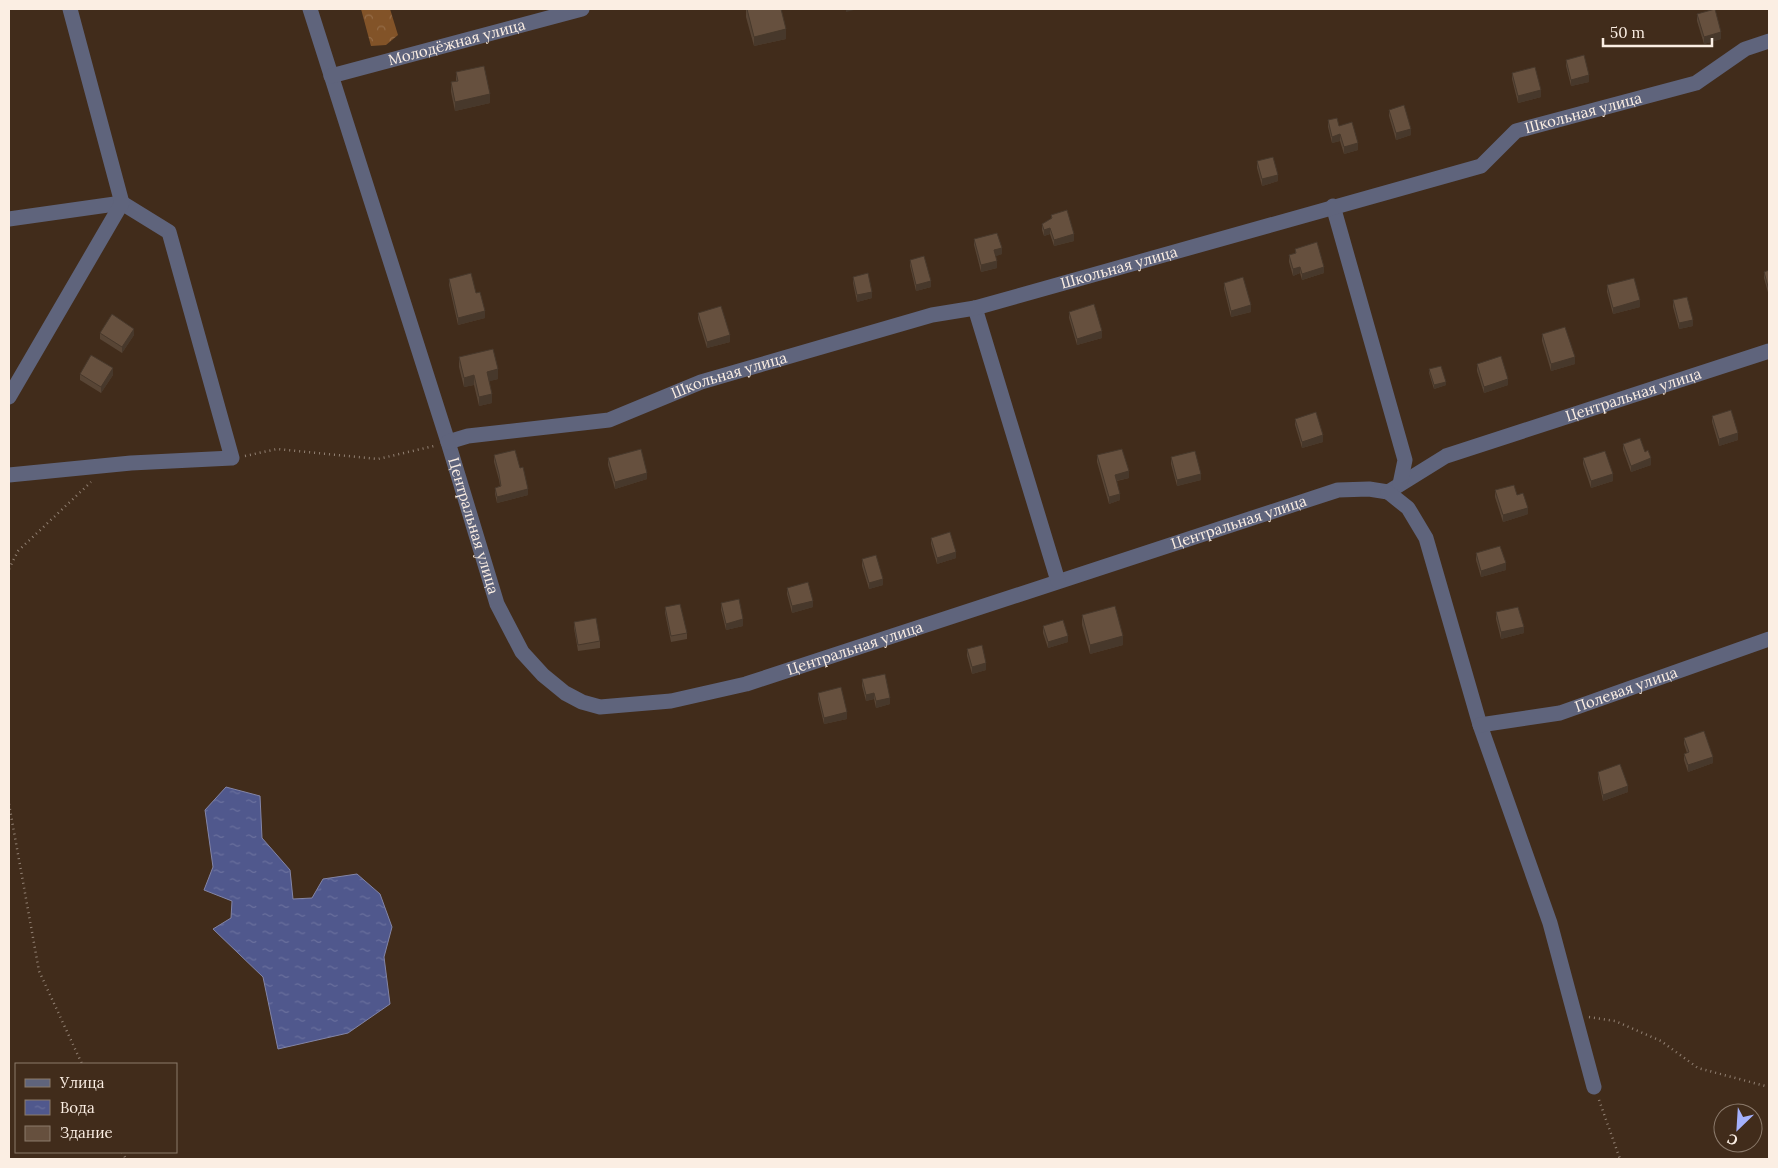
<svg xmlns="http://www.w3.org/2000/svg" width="1778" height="1168" font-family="Lora,serif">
  <defs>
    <pattern id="forest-crowns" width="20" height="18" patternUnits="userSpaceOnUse" patternTransform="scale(1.25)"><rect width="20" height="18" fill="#825328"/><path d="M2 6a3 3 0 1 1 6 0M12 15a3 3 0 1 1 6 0" fill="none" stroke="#956c47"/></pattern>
    <pattern id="water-ripples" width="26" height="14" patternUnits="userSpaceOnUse" patternTransform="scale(1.25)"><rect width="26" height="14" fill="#50588d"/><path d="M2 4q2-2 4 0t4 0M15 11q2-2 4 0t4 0" fill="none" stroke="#6a709d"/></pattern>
  </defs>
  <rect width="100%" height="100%" fill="#412c1b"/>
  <!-- forest -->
  <polygon fill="url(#forest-crowns)" points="361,9 390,9 398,35 386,45 371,46"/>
  <!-- water -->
  <polygon fill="url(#water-ripples)" stroke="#8385a7" points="226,787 260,796 262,838 290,870 293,899 312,898 323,879 357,874 380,894 392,927 384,957 390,1004 348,1033 278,1049 263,977 213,929 231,918 232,901 204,890 213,867 205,810"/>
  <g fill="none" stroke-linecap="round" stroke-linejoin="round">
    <!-- path -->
    <g stroke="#928173" stroke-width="2.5" stroke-dasharray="1 4" stroke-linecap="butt">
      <polyline points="245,456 277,449 378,459 434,446"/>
      <polyline points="9,569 18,551 91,482"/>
      <polyline points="9,804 39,971 82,1064"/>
      <polyline points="1589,1017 1615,1021 1661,1041 1698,1068 1769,1087"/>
      <polyline points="1599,1100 1620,1159"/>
      <polyline points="122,1152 126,1159"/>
    </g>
    <!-- minor -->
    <g stroke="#5f647c" stroke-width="15">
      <path id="s1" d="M310,9l138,433 49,162 25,48 21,23 22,18 17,9 18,5 71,-6 75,-17 592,-194 31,-1 19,3 58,-36 323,-105"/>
      <path id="s2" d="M331,76l251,-67"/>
      <polyline points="1333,206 1405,460 1400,484"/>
      <polyline points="9,219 122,203 169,232 232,458 131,463 9,475"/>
      <polyline points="975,308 1058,581"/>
      <polyline points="9,397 122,203 70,9"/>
      <path id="s3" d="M448,442l20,-6 141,-16 92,-38 231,-67 43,-7 506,-142 35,-35 180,-48 49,-34 24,-8"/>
      <polyline points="1388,492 1408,508 1426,538 1480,725 1550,923 1594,1087"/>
      <path id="s4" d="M1480,725l80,-12 209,-74"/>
    </g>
  </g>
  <!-- wall -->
  <g fill="#584535">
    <polygon points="746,9 786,39 754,46 746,17"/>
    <polygon points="1697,14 1721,39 1704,44 1697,21"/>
    <polygon points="1566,60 1589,82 1571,86 1566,66"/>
    <polygon points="456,72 490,103 455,111 451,92 451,82 456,81"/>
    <polygon points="1512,73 1541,97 1518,103 1512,79"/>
    <polygon points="1389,110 1411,135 1396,140 1389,116"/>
    <polygon points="1328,120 1339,126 1358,150 1344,154 1340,141 1332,143 1328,127"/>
    <polygon points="1257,161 1278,181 1262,186 1257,168"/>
    <polygon points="1051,215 1074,241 1054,246 1050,234 1044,236 1042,230 1042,224 1051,219"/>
    <polygon points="974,239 1002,254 995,256 997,268 981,272 974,245"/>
    <polygon points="1295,249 1324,273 1302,280 1300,273 1293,276 1289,262 1289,255 1295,254"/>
    <polygon points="910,260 931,287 916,291 910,266"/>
    <polygon points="1769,270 1769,296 1764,278 1764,272"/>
    <polygon points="853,277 872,298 857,302 853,283"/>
    <polygon points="449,279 476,293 485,318 458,325 449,285"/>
    <polygon points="1224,283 1251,312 1231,317 1224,289"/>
    <polygon points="1607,285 1640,307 1613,314 1607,292"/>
    <polygon points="1673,300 1693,326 1679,329 1673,307"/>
    <polygon points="1069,312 1102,338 1077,345 1069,318"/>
    <polygon points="698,313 730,342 707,348 698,319"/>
    <polygon points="100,333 134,335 122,353 100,339"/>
    <polygon points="1542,334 1575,364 1551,371 1542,341"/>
    <polygon points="459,357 498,379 489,381 492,403 479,406 474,385 464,387 459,367"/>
    <polygon points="1477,364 1508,385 1484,393 1477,371"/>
    <polygon points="1429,369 1446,385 1434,389 1429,373"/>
    <polygon points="80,374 113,375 101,393 80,380"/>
    <polygon points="1712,416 1738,440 1719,446 1712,422"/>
    <polygon points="1295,419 1323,442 1302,448 1295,425"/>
    <polygon points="1623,444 1645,452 1651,465 1631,472 1623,450"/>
    <polygon points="494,455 520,468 528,495 497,503 495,494 495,488 500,486 499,480 494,462"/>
    <polygon points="1097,455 1129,478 1117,481 1120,500 1109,504 1097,462"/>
    <polygon points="1171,457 1201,480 1177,486 1171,464"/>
    <polygon points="608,458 647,479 615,489 608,465"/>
    <polygon points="1583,458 1613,481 1591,488 1583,464"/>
    <polygon points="1495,490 1528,514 1503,522 1495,497"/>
    <polygon points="931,538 956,558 937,564 931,544"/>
    <polygon points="1476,553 1506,570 1481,577 1476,560"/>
    <polygon points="862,559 883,585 869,589 862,566"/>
    <polygon points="787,588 813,607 792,613 787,594"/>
    <polygon points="721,603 743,626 726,630 721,610"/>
    <polygon points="665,607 687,633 687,639 671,642 665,613"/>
    <polygon points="1496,612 1524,633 1501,639 1496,619"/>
    <polygon points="1082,615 1123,645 1090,654 1082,625"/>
    <polygon points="574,622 600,641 600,648 578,651 574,628"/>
    <polygon points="1043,626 1068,642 1048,648 1043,633"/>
    <polygon points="967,649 986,670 972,674 967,656"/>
    <polygon points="862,679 890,704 876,708 874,699 866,701 862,686"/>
    <polygon points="818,693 847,719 824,724 818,699"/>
    <polygon points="1684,738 1713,763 1688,772 1684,760 1684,754 1687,753 1684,744"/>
    <polygon points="1598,772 1628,792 1603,801 1598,778"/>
  </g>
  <!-- shaded-wall -->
  <g fill="#47382b">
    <polygon points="846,9 858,9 846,12"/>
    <polygon points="786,29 786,39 754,46 754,37"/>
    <polygon points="1721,32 1721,39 1704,44 1704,37"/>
    <polygon points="1589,75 1589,82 1571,86 1571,80"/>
    <polygon points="1541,90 1541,97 1518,103 1518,96"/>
    <polygon points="490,94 490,103 455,111 455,102"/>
    <polygon points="1411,129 1411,135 1396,140 1396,133"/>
    <polygon points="1340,134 1340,141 1332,143 1332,137"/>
    <polygon points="1358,143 1358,150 1344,154 1344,147"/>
    <polygon points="1278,175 1278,181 1262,186 1262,179"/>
    <polygon points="1050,228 1050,234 1044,236 1044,230"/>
    <polygon points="1074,234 1074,241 1054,246 1054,240"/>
    <polygon points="1002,248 1002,254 994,257 994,250"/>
    <polygon points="997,261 997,268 981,272 981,265"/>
    <polygon points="1300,267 1300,273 1293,276 1293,269"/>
    <polygon points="1324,267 1324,273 1302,280 1302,274"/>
    <polygon points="931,281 931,287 916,291 916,285"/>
    <polygon points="872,292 872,298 857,302 857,295"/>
    <polygon points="1640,300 1640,307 1613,314 1613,308"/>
    <polygon points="1251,305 1251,312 1231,317 1231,311"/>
    <polygon points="485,311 485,318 458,325 458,318"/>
    <polygon points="1693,320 1693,326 1679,329 1679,323"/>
    <polygon points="134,329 134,335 122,353 122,347"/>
    <polygon points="1102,331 1102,338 1077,345 1077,339"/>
    <polygon points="730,335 730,342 707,348 707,342"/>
    <polygon points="1575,357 1575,364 1551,371 1551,364"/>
    <polygon points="113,368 113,375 101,393 101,387"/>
    <polygon points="498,369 498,379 487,382 487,372"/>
    <polygon points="474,375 474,385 464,387 464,378"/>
    <polygon points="1508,379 1508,385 1484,393 1484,387"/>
    <polygon points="1446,382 1446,385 1434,389 1434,385"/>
    <polygon points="492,394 492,403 479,406 479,397"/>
    <polygon points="1738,433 1738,440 1719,446 1719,439"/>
    <polygon points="1323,435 1323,442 1302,448 1302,442"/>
    <polygon points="1651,458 1651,465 1631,472 1631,466"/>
    <polygon points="1129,471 1129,478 1115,481 1115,475"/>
    <polygon points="647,473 647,479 615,489 615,482"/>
    <polygon points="1201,474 1201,480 1177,486 1177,480"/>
    <polygon points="1613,474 1613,481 1591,488 1591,481"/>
    <polygon points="528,489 528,495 497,503 497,497"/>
    <polygon points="1120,494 1120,500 1109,504 1109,497"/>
    <polygon points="1528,508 1528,514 1503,522 1503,515"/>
    <polygon points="956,552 956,558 937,564 937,558"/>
    <polygon points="1506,563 1506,570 1481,577 1481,571"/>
    <polygon points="883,579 883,585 869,589 869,583"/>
    <polygon points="813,601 813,607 792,613 792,606"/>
    <polygon points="743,619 743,626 726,630 726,624"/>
    <polygon points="1524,627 1524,633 1501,639 1501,632"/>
    <polygon points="1068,636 1068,642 1048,648 1048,642"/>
    <polygon points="1123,636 1123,645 1090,654 1090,645"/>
    <polygon points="986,663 986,670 972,674 972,667"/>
    <polygon points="874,693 874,699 866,701 866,695"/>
    <polygon points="890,698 890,704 876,708 876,701"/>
    <polygon points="847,712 847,719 824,724 824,718"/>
    <polygon points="1713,757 1713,763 1688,772 1688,765"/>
    <polygon points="1628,786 1628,792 1603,801 1603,795"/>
  </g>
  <!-- building -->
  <g fill="#66503e" stroke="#47382b">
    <polygon points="747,9 781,9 786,29 754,37"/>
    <polygon points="1715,9 1721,32 1704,37 1697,14"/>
    <polygon points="1584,55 1589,75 1571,80 1566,60"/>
    <polygon points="484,66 490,94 455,102 451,82 458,81 456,72"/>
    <polygon points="1535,67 1541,90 1518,96 1512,73"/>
    <polygon points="1404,105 1411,129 1396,133 1389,110"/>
    <polygon points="1337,118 1339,126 1352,122 1358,143 1344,147 1340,134 1332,137 1328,120"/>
    <polygon points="1273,157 1278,175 1262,179 1257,161"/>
    <polygon points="1067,210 1074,234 1054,240 1050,228 1044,230 1042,224 1052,218 1051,215"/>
    <polygon points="997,233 1002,248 994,250 997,261 981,265 974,239"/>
    <polygon points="1317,242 1324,267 1302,274 1300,267 1293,269 1289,255 1296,253 1295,249"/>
    <polygon points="924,256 931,281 916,285 910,260"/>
    <polygon points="1769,270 1769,290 1764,272"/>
    <polygon points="471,273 476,293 480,292 485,311 458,318 449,279"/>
    <polygon points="868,273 872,292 857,295 853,277"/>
    <polygon points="1243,277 1251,305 1231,311 1224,283"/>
    <polygon points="1634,278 1640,300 1613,308 1607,285"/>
    <polygon points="1687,297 1693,320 1679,323 1673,300"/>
    <polygon points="1094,304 1102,331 1077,339 1069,312"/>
    <polygon points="721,306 730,335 707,342 698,313"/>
    <polygon points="112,314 134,329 122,347 100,333"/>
    <polygon points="1565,327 1575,357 1551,364 1542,334"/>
    <polygon points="493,349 498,369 487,372 492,394 479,397 474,375 464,378 459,357"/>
    <polygon points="91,355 113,368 101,387 80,374"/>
    <polygon points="1501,356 1508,379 1484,387 1477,364"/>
    <polygon points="1441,366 1446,382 1434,385 1429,369"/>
    <polygon points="1731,410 1738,433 1719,439 1712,416"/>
    <polygon points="1316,412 1323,435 1302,442 1295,419"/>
    <polygon points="1640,438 1645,452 1648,450 1651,458 1631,466 1623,444"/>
    <polygon points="641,449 647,473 615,482 608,458"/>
    <polygon points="1122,449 1129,471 1115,475 1120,494 1109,497 1097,455"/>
    <polygon points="515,450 520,468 523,467 528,489 497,497 495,488 501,486 499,474 494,455"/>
    <polygon points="1195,451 1201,474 1177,480 1171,457"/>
    <polygon points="1605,451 1613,474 1591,481 1583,458"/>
    <polygon points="1514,485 1517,495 1523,493 1528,508 1503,515 1495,490"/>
    <polygon points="950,532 956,552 937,558 931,538"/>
    <polygon points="1500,546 1506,563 1481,571 1476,553"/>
    <polygon points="876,555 883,579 869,583 862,559"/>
    <polygon points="808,582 813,601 792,606 787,588"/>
    <polygon points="739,599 743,619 726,624 721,603"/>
    <polygon points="680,604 687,633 671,636 665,607"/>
    <polygon points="1115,606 1123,636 1090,645 1082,615"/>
    <polygon points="1518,607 1524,627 1501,632 1496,612"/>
    <polygon points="596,618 600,641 578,645 574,622"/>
    <polygon points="1063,620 1068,636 1048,642 1043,626"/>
    <polygon points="982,645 986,663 972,667 967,649"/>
    <polygon points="885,674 890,698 876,701 874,693 866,695 862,679"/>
    <polygon points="841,687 847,712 824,718 818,693"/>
    <polygon points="1704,731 1713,757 1688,765 1684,754 1689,752 1684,738"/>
    <polygon points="1620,764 1628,786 1603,795 1598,772"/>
  </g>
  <g text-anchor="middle" stroke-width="4" stroke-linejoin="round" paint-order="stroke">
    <!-- street labels -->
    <g font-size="15" fill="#fbeee3" stroke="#412c1b">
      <text dy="5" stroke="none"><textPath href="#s2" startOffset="130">Молодёжная улица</textPath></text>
      <text dy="5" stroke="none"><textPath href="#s3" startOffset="1191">Школьная улица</textPath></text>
      <text dy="5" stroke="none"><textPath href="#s3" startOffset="696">Школьная улица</textPath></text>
      <text dy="5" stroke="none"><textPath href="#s3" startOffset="291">Школьная улица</textPath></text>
      <text dy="5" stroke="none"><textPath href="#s1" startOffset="1862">Центральная улица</textPath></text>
      <text dy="5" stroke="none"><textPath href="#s1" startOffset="1442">Центральная улица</textPath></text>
      <text dy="5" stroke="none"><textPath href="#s1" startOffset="542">Центральная улица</textPath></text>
      <text dy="5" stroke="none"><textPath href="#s1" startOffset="1038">Центральная улица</textPath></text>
      <text dy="5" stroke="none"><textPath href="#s4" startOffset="151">Полевая улица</textPath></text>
    </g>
  </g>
  <!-- border -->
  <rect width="1778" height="1168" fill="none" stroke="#fbeee3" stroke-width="20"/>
  <!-- legend -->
  <rect x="15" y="1063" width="162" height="90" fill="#412c1b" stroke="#8b7a6b"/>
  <rect x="25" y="1079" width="25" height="8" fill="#5f647c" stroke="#8b7a6b"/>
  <text x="60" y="1088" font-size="15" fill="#fbeee3">Улица</text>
  <rect x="25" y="1100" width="25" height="15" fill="url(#water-ripples)" stroke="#8b7a6b"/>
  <text x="60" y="1113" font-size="15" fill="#fbeee3">Вода</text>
  <rect x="25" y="1126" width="25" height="15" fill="#66503e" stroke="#8b7a6b"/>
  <text x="60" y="1138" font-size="15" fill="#fbeee3">Здание</text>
  <!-- north arrow -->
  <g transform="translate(1738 1128) rotate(205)"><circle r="24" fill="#412c1b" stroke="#8b7a6b"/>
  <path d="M0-4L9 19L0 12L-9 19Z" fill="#a4b1fc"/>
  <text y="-8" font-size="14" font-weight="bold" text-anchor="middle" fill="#fbeee3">С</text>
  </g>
  <!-- scale -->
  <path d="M1603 38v8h109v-8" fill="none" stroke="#fbeee3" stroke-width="2.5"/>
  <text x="1610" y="38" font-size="15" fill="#fbeee3" stroke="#412c1b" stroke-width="4" paint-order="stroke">50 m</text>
</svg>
